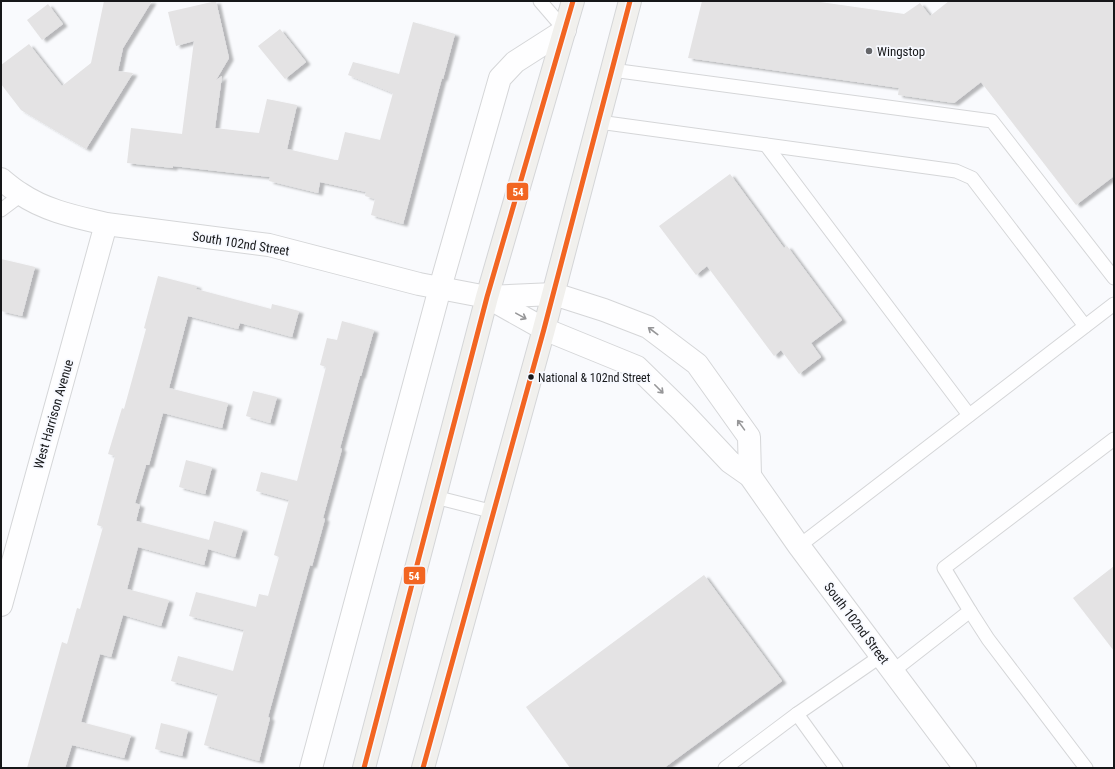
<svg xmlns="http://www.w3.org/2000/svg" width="1115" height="769" font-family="'Roboto Condensed',sans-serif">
  <defs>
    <filter id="shadow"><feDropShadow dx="4.5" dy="2.5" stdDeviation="1" flood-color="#0004"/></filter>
  </defs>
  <rect width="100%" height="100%" fill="#f9fafd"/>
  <!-- building -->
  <g fill="#e4e3e4" filter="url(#shadow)">
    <polygon points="104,1 152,1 123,48 118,71 133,73 86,149 21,110 1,84 1,65 29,44 62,86 91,63"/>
    <polygon points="216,1 229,58 216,80 222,76 215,128 259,133 267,99 297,105 287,149 335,160 338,160 345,132 380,140 393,93 348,75 353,62 399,74 413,22 455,34 443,79 442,78 403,224 371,215 375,199 365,196 366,192 320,182 318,193 269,181 270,177 173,166 173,168 127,163 131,128 182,134 194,41 176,46 168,12"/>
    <polygon points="702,1 813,1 904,14 920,3 930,16 949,1 1114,1 1114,176 1076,205 981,82 954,103 898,95 899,88 688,58"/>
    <polygon points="48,4 63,24 42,40 27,20"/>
    <polygon points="280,29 306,62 285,79 258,46"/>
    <polygon points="730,174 784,248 787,246 842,320 811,343 821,357 799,374 781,350 774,356 707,266 696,275 659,226"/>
    <polygon points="1,259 35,267 22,316 1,311"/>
    <polygon points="158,276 197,286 196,289 271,309 272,304 299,311 292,337 240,323 238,329 188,316 169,388 228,403 222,428 163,413 149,465 146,465 135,503 140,505 136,521 209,540 214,521 243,529 235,557 208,549 204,565 138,547 127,589 169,600 161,626 123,615 111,657 100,654 81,722 131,735 124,758 72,745 65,768 27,768 62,642 67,644 77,608 80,609 103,527 97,525 115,456 108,454 122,408 124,409 146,329 144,328"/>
    <polygon points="342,321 374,330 361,376 360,376 340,448 342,449 323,518 325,519 312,566 310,565 268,717 270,718 259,761 204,745 218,694 171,681 178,656 233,671 244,630 189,616 196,592 256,607 259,594 268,596 279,557 274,555 289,500 256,491 261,472 297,481 326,367 320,365 327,338 337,340"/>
    <polygon points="253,391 277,397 270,423 246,416"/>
    <polygon points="186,460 212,467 205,494 179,487"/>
    <polygon points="1114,566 1114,651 1073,598"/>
    <polygon points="704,575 782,681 664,768 570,768 526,707"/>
    <polygon points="161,723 188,730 182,756 155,749"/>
  </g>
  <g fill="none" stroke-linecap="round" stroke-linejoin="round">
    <!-- service casing -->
    <g stroke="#d5d6d8" stroke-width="15">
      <g id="service">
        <polyline points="540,1 565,30"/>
        <polyline points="612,70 992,121 1114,278"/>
        <polyline points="599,122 956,171 972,178 1085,326"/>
        <polyline points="766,145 969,415"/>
        <polyline points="1,210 21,195"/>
        <polyline points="435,497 494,512"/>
        <polyline points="799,546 1114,304"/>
        <polyline points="970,611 988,639 1086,768"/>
        <polyline points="893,671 970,611 944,568 1114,439"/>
        <polyline points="797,714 836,768"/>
        <polyline points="725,768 797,714 881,656"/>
      </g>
    </g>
    <!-- minor casing -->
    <g stroke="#d5d6d8" stroke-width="24">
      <g id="minor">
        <path d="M1,179c6,5 13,11 20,15 25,17 56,23 85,30l163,21 150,39 68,13 67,-3 50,16 44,17 49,37 52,73 1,39"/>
        <polyline points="487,297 544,329 637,367 683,412 730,462 750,476 799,546 965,768"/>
        <polyline points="1,605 106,224"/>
        <polyline points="311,768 440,288 500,78 515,62 565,30"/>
      </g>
    </g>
    <!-- secondary casing -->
    <g stroke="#d5d6d8" stroke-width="24">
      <g id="secondary">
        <polyline points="364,768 487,297 573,1"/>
        <polyline points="423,768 544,329 630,1"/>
      </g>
    </g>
    <!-- service -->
    <use href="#service" stroke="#fefeff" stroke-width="13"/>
    <!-- minor -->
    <use href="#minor" stroke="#fefeff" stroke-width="22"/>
    <!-- secondary -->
    <use href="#secondary" stroke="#f1f0ed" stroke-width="22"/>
    <!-- bus-1 casing -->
    <g stroke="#f7f9ff" stroke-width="8">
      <g id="bus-1">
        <polyline points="364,768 487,297 573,1"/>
        <polyline points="423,768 544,329 630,1"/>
      </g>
    </g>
    <!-- bus-1 -->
    <use href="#bus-1" stroke="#f26522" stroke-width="5"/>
  </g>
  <!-- one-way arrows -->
  <defs><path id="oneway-shaft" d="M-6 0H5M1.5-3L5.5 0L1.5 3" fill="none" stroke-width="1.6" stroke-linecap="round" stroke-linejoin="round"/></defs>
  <g stroke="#969698">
    <use href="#oneway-shaft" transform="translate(521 316) rotate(29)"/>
    <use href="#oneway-shaft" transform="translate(653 331) rotate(-143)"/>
    <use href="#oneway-shaft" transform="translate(659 389) rotate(45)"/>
    <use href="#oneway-shaft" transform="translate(741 425) rotate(-126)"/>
  </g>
  <!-- markers -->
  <circle fill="#656669" stroke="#f7f9ff" stroke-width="1.5" cx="869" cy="51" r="4"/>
  <circle fill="#161719" stroke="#f7f9ff" stroke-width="1.5" cx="531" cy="377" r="3.5"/>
  <g text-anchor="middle" stroke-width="3.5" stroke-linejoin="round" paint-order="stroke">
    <!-- bus labels -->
    <g font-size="12" fill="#161719" stroke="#f7f9ff" text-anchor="start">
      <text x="538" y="382">National &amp; 102nd Street</text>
    </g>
    <!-- poi labels -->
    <g font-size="13" fill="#161719" stroke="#f7f9ff" text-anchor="start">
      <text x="877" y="56">Wingstop</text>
    </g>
    <!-- street labels -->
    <g font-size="13" fill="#161719" stroke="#f7f9ff">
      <text transform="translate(241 243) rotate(9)" y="5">South 102nd Street</text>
      <text transform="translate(53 414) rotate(-74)" y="5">West Harrison Avenue</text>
      <text transform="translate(857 623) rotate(53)" y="5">South 102nd Street</text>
    </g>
  </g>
  <g stroke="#f7f9ff" stroke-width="1.5">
    <rect x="506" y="182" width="23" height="19" rx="4" fill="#f26522"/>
    <rect x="403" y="566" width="23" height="19" rx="4" fill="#f26522"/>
  </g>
  <g font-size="11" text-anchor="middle" font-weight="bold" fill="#fff">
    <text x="518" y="196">54</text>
    <text x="414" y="580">54</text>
  </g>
  <!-- border -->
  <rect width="1115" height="769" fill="none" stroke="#161719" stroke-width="4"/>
</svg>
